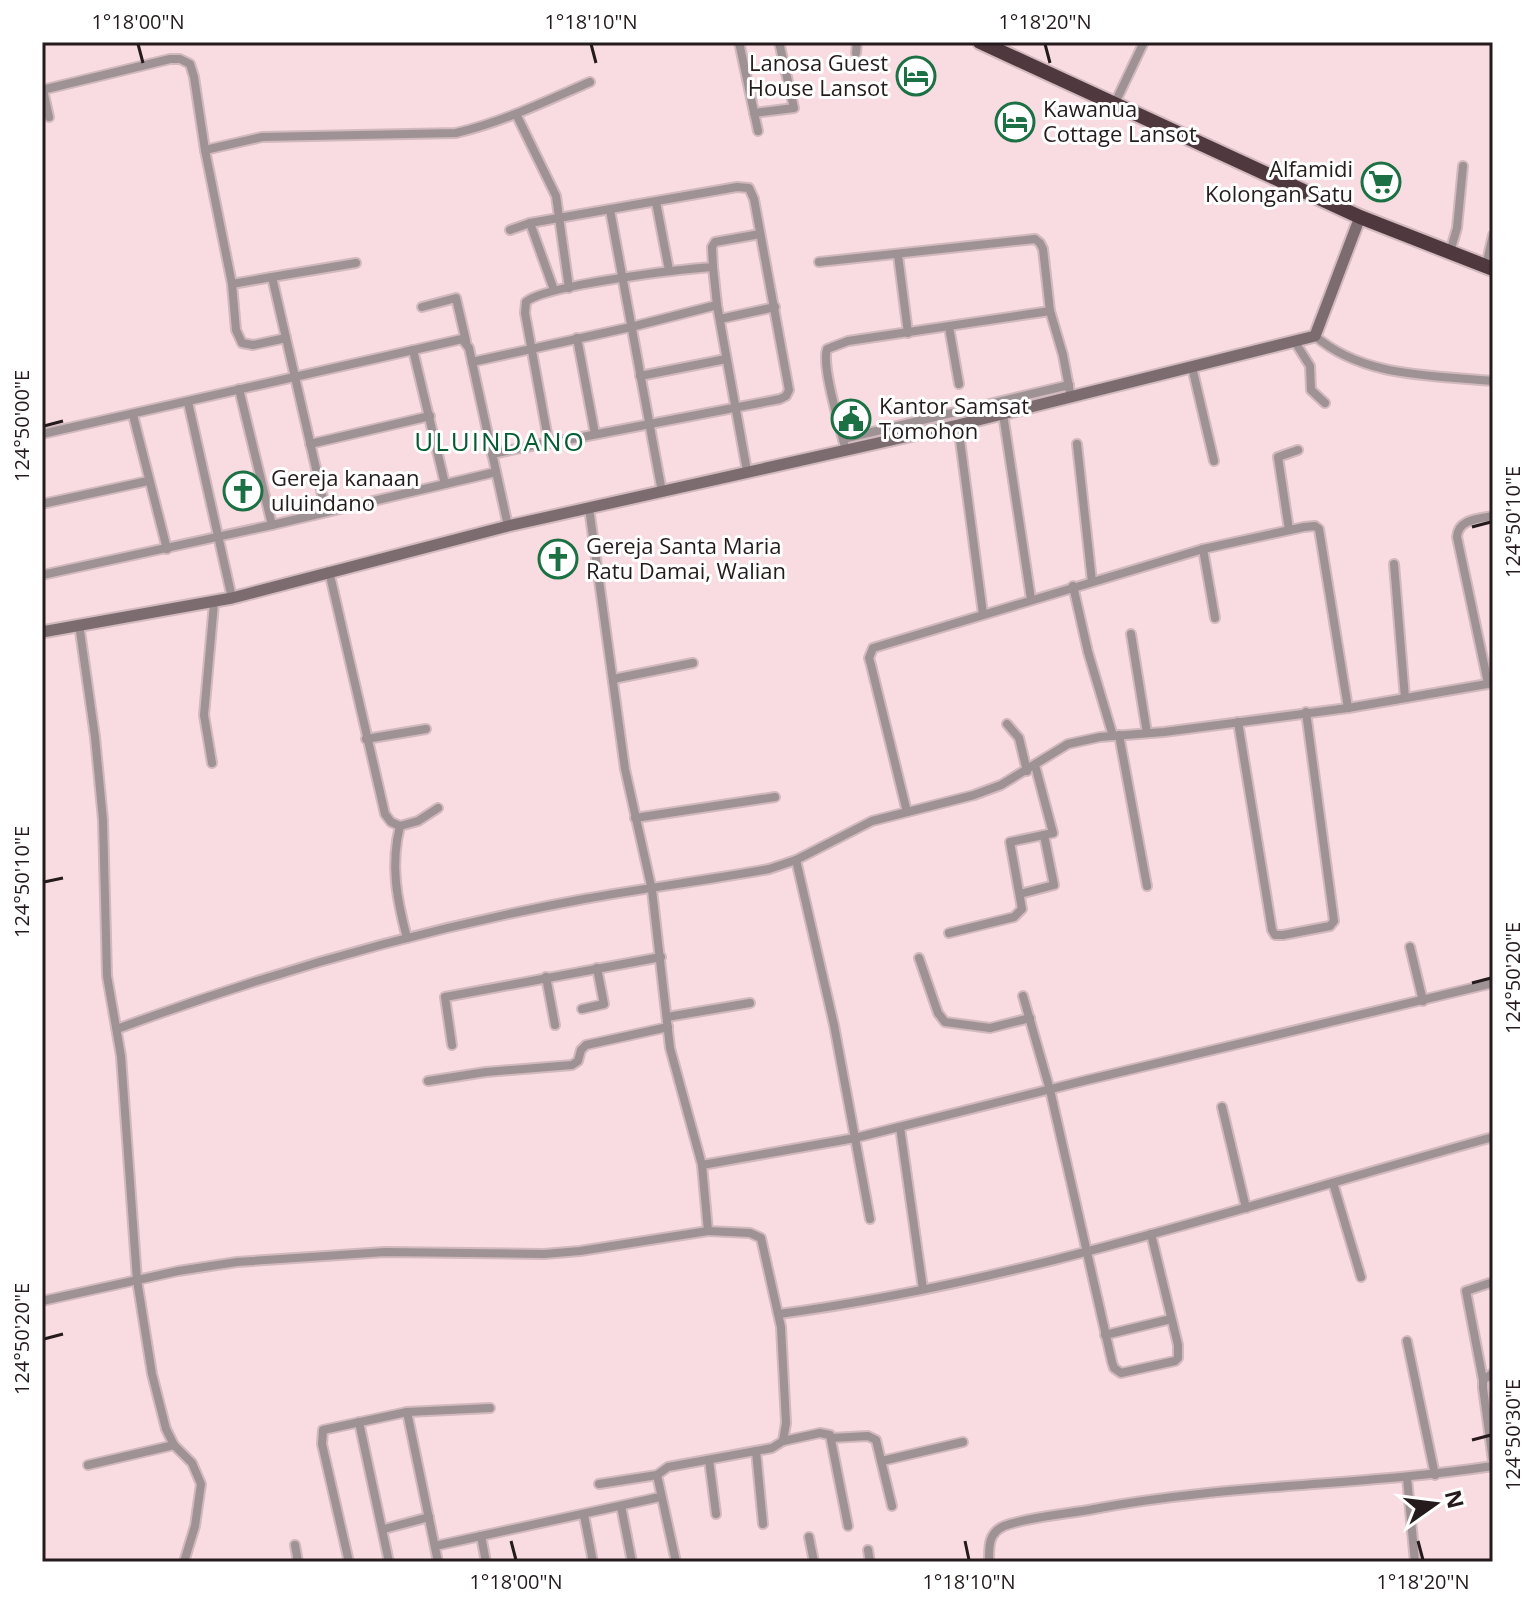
<svg xmlns="http://www.w3.org/2000/svg" width="1535" height="1604" font-family="'Open Sans',sans-serif">
  <rect width="100%" height="100%" fill="#f8dce1"/>
  <g fill="none" stroke-linecap="round" stroke-linejoin="round">
    <!-- street casing -->
    <g stroke="#d2b9be" stroke-width="12">
      <g id="street">
        <polyline points="739,42 758,131"/>
        <polyline points="856,53 857,42"/>
        <polyline points="42,90 170,59 180,59 190,64 194,77 205,150 232,284 272,277 326,512"/>
        <polyline points="43,90 49,117"/>
        <polyline points="1114,105 1144,42"/>
        <polyline points="754,113 794,108 779,42"/>
        <polyline points="516,114 556,196 569,288"/>
        <path d="M205,150l57,-13 194,-4c47,-11 90,-32 134,-51"/>
        <polyline points="656,202 669,270"/>
        <polyline points="610,210 662,492"/>
        <polyline points="510,230 530,223"/>
        <polyline points="1450,252 1457,228 1463,166"/>
        <polyline points="898,255 908,333"/>
        <polyline points="819,262 1035,239 1040,243 1043,249 1050,311 1063,355 1071,398"/>
        <polyline points="1486,266 1493,235"/>
        <polyline points="713,267 717,305"/>
        <polyline points="272,277 356,263"/>
        <polyline points="232,284 236,330 242,343 253,345 286,338"/>
        <path d="M554,290l-24,-67 207,-36 12,1 5,11 35,191 -3,6 -6,3 -229,44 -3,-4 -23,-126 1,-11c18,-17 157,-33 187,-35l-1,-20 3,-5 45,-8"/>
        <polyline points="422,307 456,298 466,341"/>
        <polyline points="720,319 775,307"/>
        <polyline points="949,327 959,384"/>
        <path d="M1315,336c49,42 118,39 178,45"/>
        <polyline points="577,338 595,434"/>
        <polyline points="1295,342 1310,366 1311,390 1325,403"/>
        <polyline points="413,350 445,484"/>
        <polyline points="472,362 631,327 717,305 747,471"/>
        <polyline points="1192,367 1214,461"/>
        <polyline points="640,376 726,359"/>
        <polyline points="239,389 272,525"/>
        <polyline points="188,402 232,598"/>
        <polyline points="1003,414 1031,599"/>
        <polyline points="133,415 167,549"/>
        <polyline points="958,425 983,614"/>
        <polyline points="42,434 462,339 469,348 508,526"/>
        <polyline points="843,439 1069,385"/>
        <polyline points="310,444 430,416"/>
        <polyline points="1077,444 1092,582"/>
        <path d="M846,451c-5,-21 -25,-85 -19,-102l21,-8 202,-30"/>
        <polyline points="492,454 550,442"/>
        <polyline points="42,504 148,481"/>
        <polyline points="589,508 625,769 652,890 670,1048 702,1165 708,1231 750,1233 761,1238 781,1327 786,1423 783,1441 772,1448 668,1467 657,1475 676,1562"/>
        <polyline points="1289,530 1278,457 1298,450"/>
        <polyline points="1203,549 1215,618"/>
        <polyline points="1394,564 1405,698"/>
        <polyline points="329,571 385,814 391,822 400,826 418,821 438,808"/>
        <polyline points="42,575 272,525 496,472"/>
        <polyline points="1073,586 1088,652 1113,736"/>
        <polyline points="79,624 95,737 103,820 107,976 121,1056 137,1280 152,1374 166,1429 174,1445 192,1463 201,1484 195,1526 184,1562"/>
        <polyline points="1131,634 1147,733"/>
        <polyline points="613,679 693,663"/>
        <path d="M1488,683l-31,-146c1,-18 21,-18 36,-21"/>
        <polyline points="1238,722 1272,930 1275,935 1283,935 1330,926 1334,921 1306,712"/>
        <polyline points="1007,724 1019,738 1027,771"/>
        <polyline points="1119,735 1147,886"/>
        <polyline points="366,739 426,729"/>
        <polyline points="212,763 204,715 214,603"/>
        <polyline points="907,812 871,665 869,658 873,648 1203,549 1304,527 1315,526 1319,529 1348,708"/>
        <polyline points="635,818 775,797"/>
        <path d="M400,826c-10,39 -3,74 7,112"/>
        <polyline points="796,860 834,1025 870,1219"/>
        <polyline points="1020,894 1054,885 1044,835"/>
        <polyline points="949,933 1014,917 1022,909 1010,842 1053,833 1035,765"/>
        <polyline points="1410,947 1423,1001"/>
        <polyline points="919,958 938,1013 945,1022 990,1028 1030,1018"/>
        <polyline points="546,977 555,1025"/>
        <polyline points="1023,996 1050,1090 1112,1362 1114,1368 1121,1373 1175,1361 1178,1358 1178,1345 1151,1234"/>
        <polyline points="582,1009 604,1004 597,968"/>
        <polyline points="667,1017 750,1003"/>
        <path d="M117,1029c151,-56 309,-101 467,-130 62,-11 124,-19 185,-30l27,-9 76,-39 102,-26 27,-10 67,-41 32,-7 64,-5 184,-24 145,-25"/>
        <polyline points="452,1045 445,997 661,957"/>
        <polyline points="428,1081 486,1072 572,1065 578,1061 581,1050 586,1045 668,1027"/>
        <polyline points="1222,1107 1246,1208"/>
        <polyline points="900,1127 923,1289"/>
        <polyline points="702,1165 855,1138 1087,1080 1493,983"/>
        <polyline points="1333,1183 1361,1277"/>
        <polyline points="42,1301 178,1271 237,1262 385,1252 544,1254 580,1251 708,1231"/>
        <path d="M779,1314c243,-32 478,-112 714,-177"/>
        <polyline points="1105,1335 1171,1319"/>
        <polyline points="1407,1341 1435,1475"/>
        <polyline points="1493,1373 1483,1380 1483,1388 1493,1461"/>
        <polyline points="1483,1380 1466,1291 1493,1282"/>
        <polyline points="407,1412 438,1562"/>
        <polyline points="359,1422 389,1562"/>
        <polyline points="831,1438 868,1436 876,1440 892,1506"/>
        <polyline points="783,1441 820,1433 830,1435 848,1526"/>
        <polyline points="756,1451 763,1524"/>
        <polyline points="709,1460 716,1514"/>
        <polyline points="882,1461 963,1442"/>
        <polyline points="88,1465 174,1445"/>
        <polyline points="1407,1478 1415,1562"/>
        <polyline points="599,1484 657,1475"/>
        <polyline points="621,1506 632,1562"/>
        <polyline points="584,1515 593,1562"/>
        <polyline points="384,1529 429,1517"/>
        <polyline points="481,1536 486,1562"/>
        <polyline points="809,1537 814,1562"/>
        <polyline points="295,1545 298,1562"/>
        <polyline points="435,1546 660,1497"/>
        <polyline points="868,1550 870,1562"/>
        <polyline points="349,1562 322,1444 323,1430 407,1412 490,1408"/>
        <path d="M989,1562c0,-15 -1,-29 15,-36 23,-9 64,-12 90,-17 132,-25 266,-23 399,-43"/>
      </g>
    </g>
    <!-- secondary casing -->
    <g stroke="#d2b9be" stroke-width="15">
      <polyline id="secondary" points="42,632 232,598 508,526 958,425 1315,336 1360,217"/>
    </g>
    <!-- highway casing -->
    <g stroke="#d2b9be" stroke-width="18">
      <polyline id="highway" points="980,42 1360,217 1493,269"/>
    </g>
    <!-- street -->
    <use href="#street" stroke="#9e9295" stroke-width="8"/>
    <!-- secondary -->
    <use href="#secondary" stroke="#7c6b6f" stroke-width="11"/>
    <!-- highway -->
    <use href="#highway" stroke="#4f393e" stroke-width="14"/>
  </g>
  <!-- ticks -->
  <path fill="none" stroke="#251b1d" stroke-width="3" d="M138,44l5,19M591,44l5,19M1045,44l5,19M44,426l19,-5M1472,527l19,-5M44,882l19,-4M1472,983l19,-5M44,1339l19,-5M1472,1440l19,-5M511,1541l5,19M965,1541l4,19M1418,1541l5,19"/>
  <!-- icons -->
  <defs>
    <g id="hotel-ring" transform="scale(2)"><circle r="9.5" fill="#fff" stroke="#1b7143" stroke-width="1.5"/><path d="M-6-4.5h1.5V1H6V5H4.5V3h-9V5H-6ZM-4 0a1.8 1.8 0 1 1 3.6 0ZM.5 0V-2.5h3Q6-2.5 6 0Z" fill="#1b7143"/></g>
    <g id="supermarket-ring" transform="scale(2)"><circle r="9.5" fill="#fff" stroke="#1b7143" stroke-width="1.5"/><path d="M-6-5.5h2.5l.6 2H6L4.5 2H-2.5L-4.4-4H-6ZM-1.5 3.2a1.3 1.3 0 1 0 .1 0ZM3 3.2a1.3 1.3 0 1 0 .1 0Z" fill="#1b7143"/></g>
    <g id="civic-ring" transform="scale(2)"><circle r="9.5" fill="#fff" stroke="#1b7143" stroke-width="1.5"/><path d="M-.6-6.5H3V-4.5H.6V-3L4-1V1h2V6H-6V1h2V-1L-.6-3ZM-1.2 2.5V6h2.4V2.5Z" fill="#1b7143"/></g>
    <g id="church-ring" transform="scale(2)"><circle r="9.5" fill="#fff" stroke="#1b7143" stroke-width="1.5"/><path d="M-1.2-6h2.4v3.5h3.3v2.4h-3.3V6h-2.4V-.1h-3.3v-2.4h3.3Z" fill="#1b7143"/></g>
  </defs>
  <g fill-rule="evenodd">
    <use href="#hotel-ring" x="916" y="76"/>
    <use href="#hotel-ring" x="1015" y="122"/>
    <use href="#supermarket-ring" x="1381" y="182"/>
    <use href="#civic-ring" x="851" y="419"/>
    <use href="#church-ring" x="243" y="491"/>
    <use href="#church-ring" x="558" y="559"/>
  </g>
  <g text-anchor="middle" stroke-width="6" stroke-linejoin="round" paint-order="stroke">
    <!-- poi labels -->
    <g font-size="22" fill="#251b1d" stroke="#fff" text-anchor="start">
      <text x="888" y="71" text-anchor="end">Lanosa Guest<tspan x="888" dy="25">House Lansot</tspan></text>
      <text x="1043" y="117">Kawanua<tspan x="1043" dy="25">Cottage Lansot</tspan></text>
      <text x="1353" y="177" text-anchor="end">Alfamidi<tspan x="1353" dy="25">Kolongan Satu</tspan></text>
      <text x="879" y="414">Kantor Samsat<tspan x="879" dy="25">Tomohon</tspan></text>
      <text x="271" y="486">Gereja kanaan<tspan x="271" dy="25">uluindano</tspan></text>
      <text x="586" y="554">Gereja Santa Maria<tspan x="586" dy="25">Ratu Damai, Walian</tspan></text>
    </g>
    <!-- quarter labels -->
    <g font-size="26" letter-spacing="2" fill="#055b32" stroke="#fff">
      <text x="500" y="451">ULUINDANO</text>
    </g>
  </g>
  <!-- border -->
  <rect width="1535" height="1604" fill="none" stroke="#ffffff" stroke-width="88"/>
  <!-- north arrow -->
  <g transform="translate(1435 1504) rotate(76)" stroke="#ffffff" stroke-width="6" paint-order="stroke">
  <path d="M0-6L14 30L0 20L-14 30Z" fill="#251b1d"/>
  <text y="-12" font-size="22" font-weight="bold" text-anchor="middle" fill="#251b1d">N</text>
  </g>
  <rect x="44" y="44" width="1447" height="1516" fill="none" stroke="#251b1d" stroke-width="3"/>
  <g font-size="20" text-anchor="middle" fill="#251b1d">
    <text x="138" y="29">1°18'00"N</text>
    <text x="591" y="29">1°18'10"N</text>
    <text x="1045" y="29">1°18'20"N</text>
    <text transform="translate(22 426) rotate(-90)" y="7">124°50'00"E</text>
    <text transform="translate(1513 522) rotate(-90)" y="7">124°50'10"E</text>
    <text transform="translate(22 882) rotate(-90)" y="7">124°50'10"E</text>
    <text transform="translate(1513 978) rotate(-90)" y="7">124°50'20"E</text>
    <text transform="translate(22 1339) rotate(-90)" y="7">124°50'20"E</text>
    <text transform="translate(1513 1435) rotate(-90)" y="7">124°50'30"E</text>
    <text x="516" y="1589">1°18'00"N</text>
    <text x="969" y="1589">1°18'10"N</text>
    <text x="1423" y="1589">1°18'20"N</text>
  </g>
</svg>
